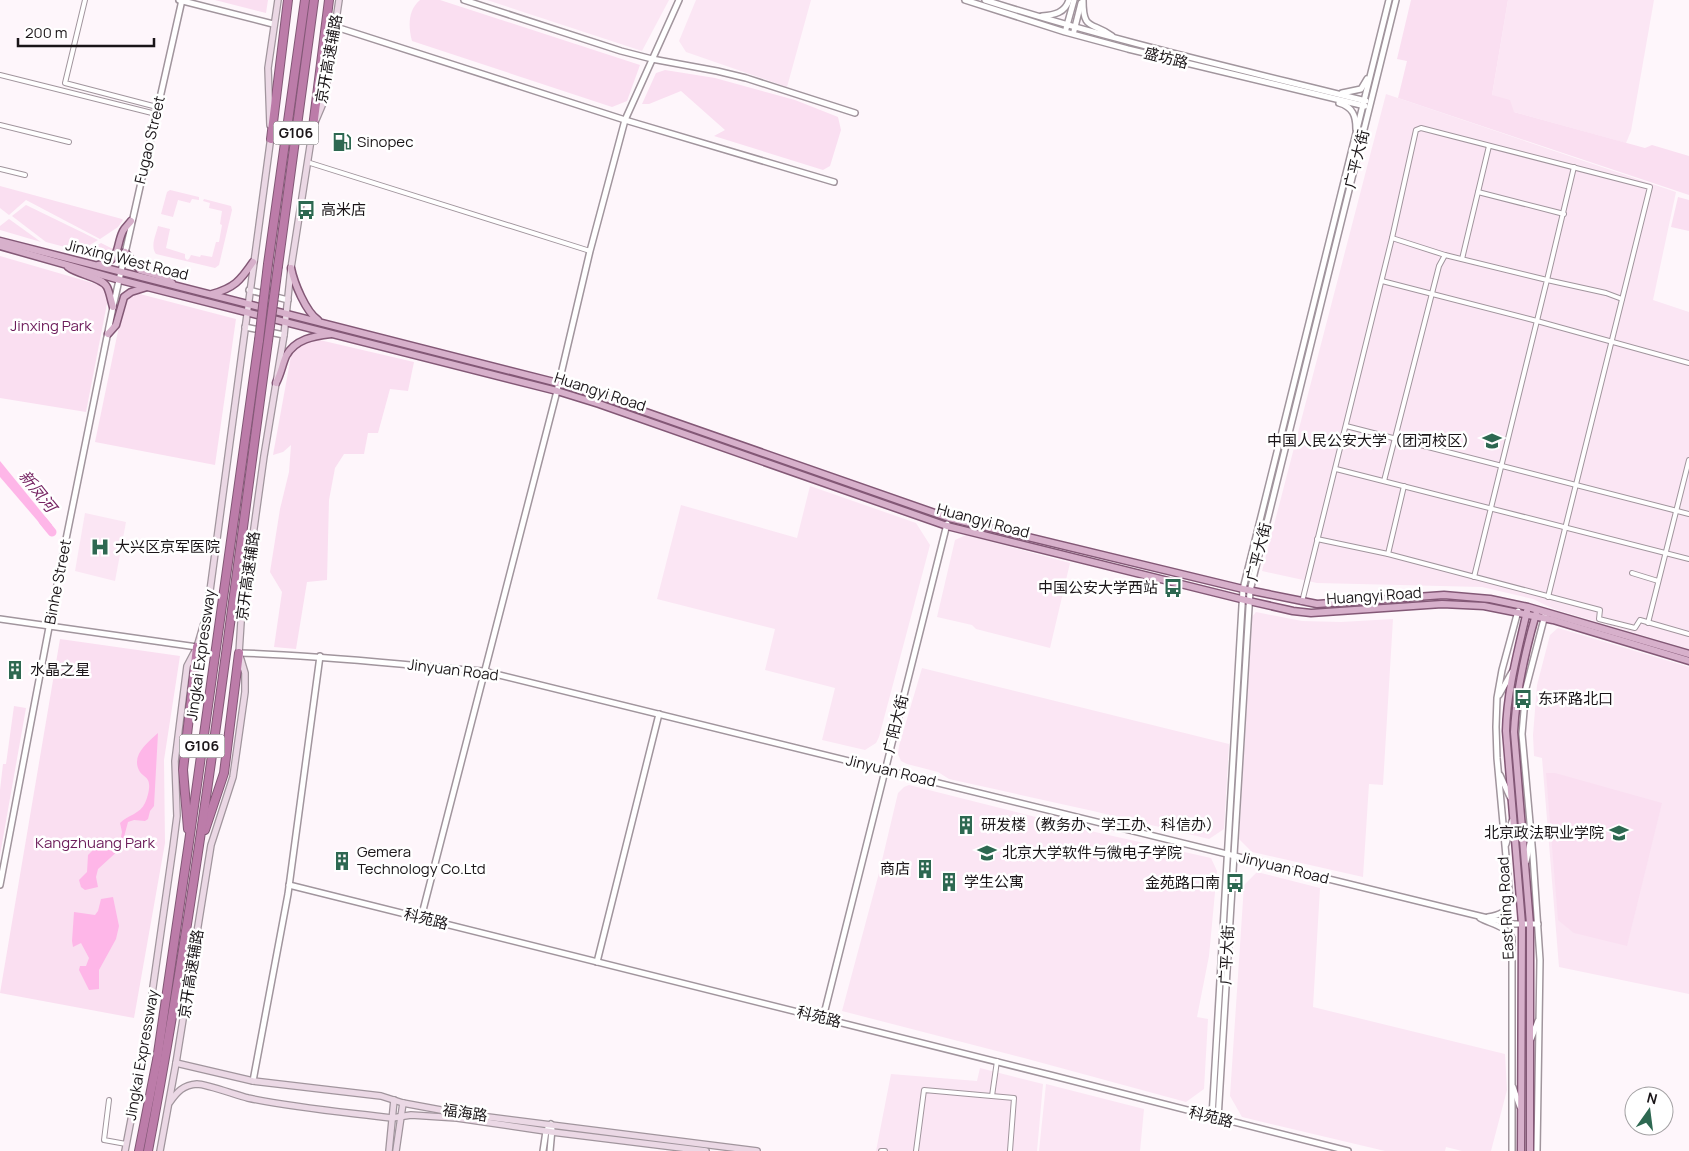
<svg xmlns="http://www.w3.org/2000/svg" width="1689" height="1151" font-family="Manrope,'Noto Sans SC',sans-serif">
  <rect width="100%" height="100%" fill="#fef6fb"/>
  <!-- built -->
  <g fill="#fbe6f4">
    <polygon points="487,0 669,0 642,51"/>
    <polygon points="696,0 811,0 787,87 686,52 679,41"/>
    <polygon points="1508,0 1654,0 1631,131 1626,143 1514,112 1492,95"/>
    <polygon points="1386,94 1676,192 1653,300 1689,312 1689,649 1554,609 1533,599 1482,587 1317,583 1262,571"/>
    <polygon points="810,486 916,523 930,545 879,737 876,743 865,750 822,740 835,688 765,670 775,629 657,599 681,505 797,538"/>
    <polygon points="85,513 126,522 115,581 75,571"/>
    <polygon points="966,535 1070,563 1050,648 976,629 972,625 937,617 955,540"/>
    <polygon points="1256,612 1302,621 1341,622 1393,619 1383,785 1369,784 1363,877 1252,852 1239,839 1252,617"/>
    <polygon points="1558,628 1689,667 1689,994 1559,967 1542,758 1534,756 1533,735 1537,685 1550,635"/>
    <polygon points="922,668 1229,744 1224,829 1209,839 1093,811 949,779 938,772 907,764 901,761 898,754 899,746"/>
    <polygon points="909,785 1095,832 1211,858 1217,871 1209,956 1197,1017 1208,1019 1204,1089 1186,1102 1024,1058 842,1011 879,873 898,793 904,787"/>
    <polygon points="1257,872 1320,888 1313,1007 1505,1054 1507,1090 1491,1151 1462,1151 1446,1147 1445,1151 1385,1151 1242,1117 1230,1096 1244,885"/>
    <polygon points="980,1068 1043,1084 1037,1151 876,1151 891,1074 977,1081"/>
    <polygon points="1046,1084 1144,1109 1140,1151 1039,1151"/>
  </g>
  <!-- green -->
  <g fill="#fadff1">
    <polygon points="215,0 268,0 266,13"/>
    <path d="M420,0h20l200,65 -13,36 -15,6 -200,-66c-4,-15 -4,-31 8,-41z"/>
    <polygon points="1411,0 1508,0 1492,95 1510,100 1514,112 1645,148 1652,145 1689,156 1689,195 1398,98 1407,61 1397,59"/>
    <polygon points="665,70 715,78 795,100 838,117 841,130 830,166 823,170 714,136 725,130 681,91 649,104 642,104 656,73"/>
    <polygon points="0,186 122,219 123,220 118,227 100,239 26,200 9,215 0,208"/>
    <polygon points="170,190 199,197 199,200 192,199 190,203 178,200 173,217 161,214 167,192"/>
    <polygon points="1678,197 1689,200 1689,231 1671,227"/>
    <path d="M204,199l27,7 1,4 -13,55 -4,3 -59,-14c-6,-8 0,-19 2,-28l12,3 -4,19 19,6v4l2,2 2,-1 2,-4 9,2 1,-2 11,2 4,-15h3l3,-17 -2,-1 2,-13 -13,-3 1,-5 -7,-2z"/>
    <polygon points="26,205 98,240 80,251 46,242 12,216"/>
    <polygon points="9,219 41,242 0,230 0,226"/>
    <polygon points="101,243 113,249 110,252 96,256 85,252"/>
    <polygon points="0,256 110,288 86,412 0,398"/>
    <polygon points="136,293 236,319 215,465 95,442 123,307 131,296"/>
    <polygon points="311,338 414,362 408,391 390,389 378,433 368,433 364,454 344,454 335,468 329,500 327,580 307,582 296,649 274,647 282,592 270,572 280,509 289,472 291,445 283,452 273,455 291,356 301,343"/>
    <polygon points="60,639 180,656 164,760 165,843 134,1018 0,993"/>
    <polygon points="14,706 26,708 0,855 0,790 3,764 6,764"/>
    <polygon points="1546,773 1555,773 1662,803 1627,946 1574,933 1558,920"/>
  </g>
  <!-- water -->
  <g fill="#feb6e8">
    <polygon points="0,461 52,525 48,533 0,477"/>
    <path d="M158,733l-4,73 -4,5 -2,8 -3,2 -11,-1 -6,2 -7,26 -23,21 -2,8 2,10 -13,3 -4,-3 -2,-7 8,-8 1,-17 7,-7h11l15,-11 1,-5 -2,-9c8,-8 20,-9 25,-20 2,-4 5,-14 4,-19 0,-6 -6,-8 -9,-12 -10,-16 7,-29 18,-39z"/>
    <polygon points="113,897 119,926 116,939 99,970 99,989 89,990 79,970 80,966 86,966 89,958 81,943 73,947 72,941 74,912 95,915 98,911 101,899"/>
  </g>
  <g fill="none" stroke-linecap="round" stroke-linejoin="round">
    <!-- river -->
    <polyline stroke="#feb6e8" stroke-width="9" points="43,521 52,532"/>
    <!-- minor casing -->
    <g stroke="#a1959d" stroke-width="6">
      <g id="minor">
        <polyline points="85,0 65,83 157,107"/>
        <polyline points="0,75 156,114"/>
        <polyline points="0,125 69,142"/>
        <polyline points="307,162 590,251"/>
        <polyline points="1574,167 1547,280 1606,293 1622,299"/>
        <polyline points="0,169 25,175"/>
        <polyline points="1478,192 1564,214"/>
        <polyline points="1392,238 1445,255"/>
        <polyline points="1462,259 1489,146"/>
        <polyline points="1382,281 1537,321 1689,363"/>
        <polyline points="1346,426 1689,514"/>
        <polyline points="1336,469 1689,559"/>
        <polyline points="1384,481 1439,266 1445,255 1547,280 1474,577"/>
        <polyline points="1317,539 1388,554 1600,610 1599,619 1635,628 1640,620 1689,634"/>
        <polyline points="1388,554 1404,486"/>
        <polyline points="1632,573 1658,581"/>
        <polyline points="1302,602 1392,238 1416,130 1421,128 1650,187 1548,597"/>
        <polyline points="1648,623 1689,460"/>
        <polyline points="992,1096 997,1061"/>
        <polyline points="109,1100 104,1140 126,1144"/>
        <polyline points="881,1151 885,1151"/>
        <polyline points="916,1151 924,1090 1014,1098 1010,1151"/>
      </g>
    </g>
    <!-- tertiary casing -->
    <g stroke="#a1959d" stroke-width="8">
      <g id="tertiary">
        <polyline points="179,0 273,24"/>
        <polyline points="464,0 621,51 652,59 717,71 746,78 855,113"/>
        <polyline points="965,0 1065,32 1128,49 1365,106"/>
        <path d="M985,0c125,40 253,69 381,101"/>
        <path d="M1083,0c0,32 9,21 29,36"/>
        <path d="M1042,16c12,-1 23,-3 27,-16"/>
        <polyline points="336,27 625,120 834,182"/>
        <polyline points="1066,29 1074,0"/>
        <polyline points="1074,31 1081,3"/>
        <polyline points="1342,93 1361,89 1367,79"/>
        <path d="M1339,103c14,4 17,13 17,26"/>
        <polyline points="249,290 288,300"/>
        <polyline points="245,327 284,335"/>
        <polyline points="0,619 197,647"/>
        <path d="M239,653c82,2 163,12 244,18l992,244 38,9h25"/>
        <polyline points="1499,695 1512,672"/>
        <polyline points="1500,775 1510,797"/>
        <polyline points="1506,844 1512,821"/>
        <polyline points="1526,862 1530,843"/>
        <polyline points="0,885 62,559 113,307 182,0"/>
        <polyline points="289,885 1050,1075 1348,1151"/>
        <path d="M1488,917c11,-2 20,-5 22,-17l-13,-142 -1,-31 1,-29 5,-28 16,-59"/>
        <polyline points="421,918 557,391 590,251 625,120 679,0"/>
        <path d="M1480,918c11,6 26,8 32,20v213"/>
        <polyline points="597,962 659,714"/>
        <polyline points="823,1018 947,524"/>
        <polyline points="1531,1039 1538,1021"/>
        <polyline points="253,1081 288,894 320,656"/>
        <polyline points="1513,1087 1520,1107"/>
        <polyline points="1212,1117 1243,589 1389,0"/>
        <polyline points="1218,1119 1250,591 1396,0"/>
        <polyline points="543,1151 546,1131 551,1124"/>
        <polyline points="550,1151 552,1129"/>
        <polyline points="1537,1151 1540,960 1533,856 1522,734 1526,688 1545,615"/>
      </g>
    </g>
    <!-- secondary casing -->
    <g stroke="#a1959d" stroke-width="8">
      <g id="secondary">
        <polyline points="270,125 268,68 278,0"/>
        <polyline points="176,1063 253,1081 381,1096 403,1103 457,1113 757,1151"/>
        <path d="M170,1102c7,-10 13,-17 27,-18 9,0 39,11 51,14 47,10 96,14 144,20l19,-3 46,3 95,14 154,19"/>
        <polyline points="125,1151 143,1057 173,847 177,816 175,761 187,666 197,647 207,613 271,136"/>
        <polyline points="160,1151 176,1063 211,845 233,777 245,692 245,673 239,653 241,622 264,456 284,335 291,268 313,127 324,101 339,0"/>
        <polyline points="389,1151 394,1100"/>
        <polyline points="396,1151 403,1103"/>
      </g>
    </g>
    <!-- primary casing -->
    <g stroke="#835876" stroke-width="9">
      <g id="primary">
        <polyline points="0,241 558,383 597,395 949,518 1243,589 1317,604 1444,595 1490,599 1528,607 1689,654"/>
        <polyline points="0,246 120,280 557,391 599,404 947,526 1249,601 1293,611 1311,613 1442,604 1484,606 1553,620 1689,661"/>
        <polyline points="125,252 140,270 164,277 172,283"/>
        <path d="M98,265c24,-5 17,-18 25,-34 2,-4 6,-7 8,-10"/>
        <path d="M68,267c10,8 34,10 39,20 3,6 4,14 6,20"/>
        <path d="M291,268c3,15 15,44 27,52"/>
        <path d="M212,294c22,-6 28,-13 41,-32"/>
        <polyline points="108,334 116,325 124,297 131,292 147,287"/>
        <path d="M276,383c5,-9 6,-18 10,-27 9,-17 28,-20 45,-22"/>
        <path d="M1521,1151l1,-227 -16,-193c1,-41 12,-80 21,-120"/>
        <path d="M1530,1151v-227l-16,-192c2,-40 11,-80 22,-118"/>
      </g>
    </g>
    <!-- motorway casing -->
    <g stroke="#835876" stroke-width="10">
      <g id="motorway">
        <polyline points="313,127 329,0"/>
        <polyline points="271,139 288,0"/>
        <polyline points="268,264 305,0"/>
        <polyline points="278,266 314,0"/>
        <polyline points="188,829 183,770 197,647"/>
        <polyline points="205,830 224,773 239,653"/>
        <polyline points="139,1151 157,1060 189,842 259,340"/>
        <path d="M148,1151c51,-268 83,-540 120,-810"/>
      </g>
    </g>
    <!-- minor -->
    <use href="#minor" stroke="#fff" stroke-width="4"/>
    <!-- tertiary -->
    <use href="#tertiary" stroke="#fff" stroke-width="5"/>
    <!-- secondary -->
    <use href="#secondary" stroke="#ebd8e5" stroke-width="5.5"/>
    <!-- primary -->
    <use href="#primary" stroke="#d7b0cb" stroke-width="6"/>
    <!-- motorway -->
    <use href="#motorway" stroke="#bc7ca9" stroke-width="8"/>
    <!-- motorway-bridge casing -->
    <g stroke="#835876" stroke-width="10" stroke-linecap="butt">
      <g id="motorway-bridge">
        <polyline points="259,340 268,264"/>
        <polyline points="268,341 278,266"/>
      </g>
    </g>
    <!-- motorway-bridge -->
    <use href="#motorway-bridge" stroke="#bc7ca9" stroke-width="8"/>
  </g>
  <!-- icons -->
  <defs>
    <g id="fuel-bare" transform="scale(1.5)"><path d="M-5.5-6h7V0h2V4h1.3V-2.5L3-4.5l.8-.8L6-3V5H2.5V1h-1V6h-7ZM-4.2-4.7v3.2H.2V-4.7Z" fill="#2d6851" stroke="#fff" stroke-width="2.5" paint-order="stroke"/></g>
    <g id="bus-bare" transform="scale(1.5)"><path d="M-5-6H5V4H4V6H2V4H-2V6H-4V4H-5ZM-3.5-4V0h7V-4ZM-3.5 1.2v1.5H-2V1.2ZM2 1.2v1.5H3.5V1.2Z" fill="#2d6851" stroke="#fff" stroke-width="2.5" paint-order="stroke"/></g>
    <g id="university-bare" transform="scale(1.5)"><path d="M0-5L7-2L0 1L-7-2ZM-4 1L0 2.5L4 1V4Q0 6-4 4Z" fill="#2d6851" stroke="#fff" stroke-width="2.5" paint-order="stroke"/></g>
    <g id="hospital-bare" transform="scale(1.5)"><path d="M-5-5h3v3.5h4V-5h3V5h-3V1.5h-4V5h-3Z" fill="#2d6851" stroke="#fff" stroke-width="2.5" paint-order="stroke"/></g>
    <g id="building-bare" transform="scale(1.5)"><path d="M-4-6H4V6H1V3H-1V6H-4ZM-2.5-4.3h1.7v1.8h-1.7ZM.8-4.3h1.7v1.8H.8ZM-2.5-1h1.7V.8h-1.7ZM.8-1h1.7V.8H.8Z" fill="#2d6851" stroke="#fff" stroke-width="2.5" paint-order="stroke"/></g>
  </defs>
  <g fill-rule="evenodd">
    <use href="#fuel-bare" x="342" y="142"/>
    <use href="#bus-bare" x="306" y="210"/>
    <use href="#university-bare" x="1492" y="441"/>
    <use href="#hospital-bare" x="100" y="547"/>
    <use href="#bus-bare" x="1173" y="588"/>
    <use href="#building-bare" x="15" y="670"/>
    <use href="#bus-bare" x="1523" y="699"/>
    <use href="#building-bare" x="966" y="825"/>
    <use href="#university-bare" x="1619" y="833"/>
    <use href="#university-bare" x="987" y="853"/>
    <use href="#building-bare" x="342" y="861"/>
    <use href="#building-bare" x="925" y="869"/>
    <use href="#building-bare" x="949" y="882"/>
    <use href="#bus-bare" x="1235" y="883"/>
  </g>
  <g text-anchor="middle" stroke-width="5" stroke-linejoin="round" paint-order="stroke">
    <!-- shield labels -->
    <g fill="#fff" stroke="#5f5b5d" stroke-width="1">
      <rect x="273.5" y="121.5" width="45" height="23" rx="4"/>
      <rect x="179.5" y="734.5" width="45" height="23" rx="4"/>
    </g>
    <g font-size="14" font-weight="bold" fill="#1a1518">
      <text x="296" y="138">G106</text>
      <text x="202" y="751">G106</text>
    </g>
    <!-- street labels -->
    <g font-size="15" fill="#1a1518" stroke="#fff">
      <text transform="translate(1166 58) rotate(14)" y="5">盛坊路</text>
      <text transform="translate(329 59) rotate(-80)" y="5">京开高速辅路</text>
      <text transform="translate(150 140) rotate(-77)" y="5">Fugao Street</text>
      <text transform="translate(1357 159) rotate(-76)" y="5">广平大街</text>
      <text transform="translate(127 260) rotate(14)" y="5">Jinxing West Road</text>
      <text transform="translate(600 392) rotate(18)" y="5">Huangyi Road</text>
      <text transform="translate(983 521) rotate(15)" y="5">Huangyi Road</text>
      <text transform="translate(1259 552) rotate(-76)" y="5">广平大街</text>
      <text transform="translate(248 576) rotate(-82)" y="5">京开高速辅路</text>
      <text transform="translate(58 582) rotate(-79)" y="5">Binhe Street</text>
      <text transform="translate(1374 596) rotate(-4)" y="5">Huangyi Road</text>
      <text transform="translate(201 655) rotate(-82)" y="5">Jingkai Expressway</text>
      <text transform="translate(453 670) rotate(7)" y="5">Jinyuan Road</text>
      <text transform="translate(896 724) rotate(-76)" y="5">广阳大街</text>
      <text transform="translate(891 771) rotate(14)" y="5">Jinyuan Road</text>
      <text transform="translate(1284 868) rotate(14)" y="5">Jinyuan Road</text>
      <text transform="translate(1506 908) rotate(-93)" y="5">East Ring Road</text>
      <text transform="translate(426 919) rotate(14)" y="5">科苑路</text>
      <text transform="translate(1227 955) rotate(-87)" y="5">广平大街</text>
      <text transform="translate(191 974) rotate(-81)" y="5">京开高速辅路</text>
      <text transform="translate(819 1017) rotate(14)" y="5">科苑路</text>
      <text transform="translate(142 1055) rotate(-80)" y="5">Jingkai Expressway</text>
      <text transform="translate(465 1113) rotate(8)" y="5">福海路</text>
      <text transform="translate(1211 1117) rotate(14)" y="5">科苑路</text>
    </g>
    <!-- poi labels -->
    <g font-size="15" fill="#1a1518" stroke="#fff" text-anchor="start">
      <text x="357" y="147">Sinopec</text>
      <text x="321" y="215">高米店</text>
      <text x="1477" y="446" text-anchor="end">中国人民公安大学（团河校区）</text>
      <text x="115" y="552">大兴区京军医院</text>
      <text x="1158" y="593" text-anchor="end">中国公安大学西站</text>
      <text x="30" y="675">水晶之星</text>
      <text x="1538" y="704">东环路北口</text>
      <text x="981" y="830">研发楼（教务办、学工办、科信办）</text>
      <text x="1604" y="838" text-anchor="end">北京政法职业学院</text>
      <text x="357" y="857">Gemera<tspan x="357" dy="17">Technology Co.Ltd</tspan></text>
      <text x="1002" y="858">北京大学软件与微电子学院</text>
      <text x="910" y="874" text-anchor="end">商店</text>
      <text x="964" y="887">学生公寓</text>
      <text x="1220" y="888" text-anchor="end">金苑路口南</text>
    </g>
    <!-- park labels -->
    <g font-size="15" fill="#6c1c5a" stroke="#fff">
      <text x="51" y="331">Jinxing Park</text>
      <text x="95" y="848">Kangzhuang Park</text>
    </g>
    <!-- water labels -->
    <g font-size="16" font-style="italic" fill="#772664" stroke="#fff">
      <text transform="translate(38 491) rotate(51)" y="6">新凤河</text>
    </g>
  </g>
  <!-- north arrow -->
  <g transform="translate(1649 1111) rotate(14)"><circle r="24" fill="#ffffff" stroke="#a3a1a3"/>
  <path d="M0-4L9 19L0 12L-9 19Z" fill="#2d6851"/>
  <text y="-8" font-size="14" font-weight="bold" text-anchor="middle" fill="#1a1518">N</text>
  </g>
  <!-- scale -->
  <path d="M18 38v8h136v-8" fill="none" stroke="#1a1518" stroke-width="2.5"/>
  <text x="25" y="38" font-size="15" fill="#1a1518" stroke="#ffffff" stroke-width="4" paint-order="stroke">200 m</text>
</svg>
